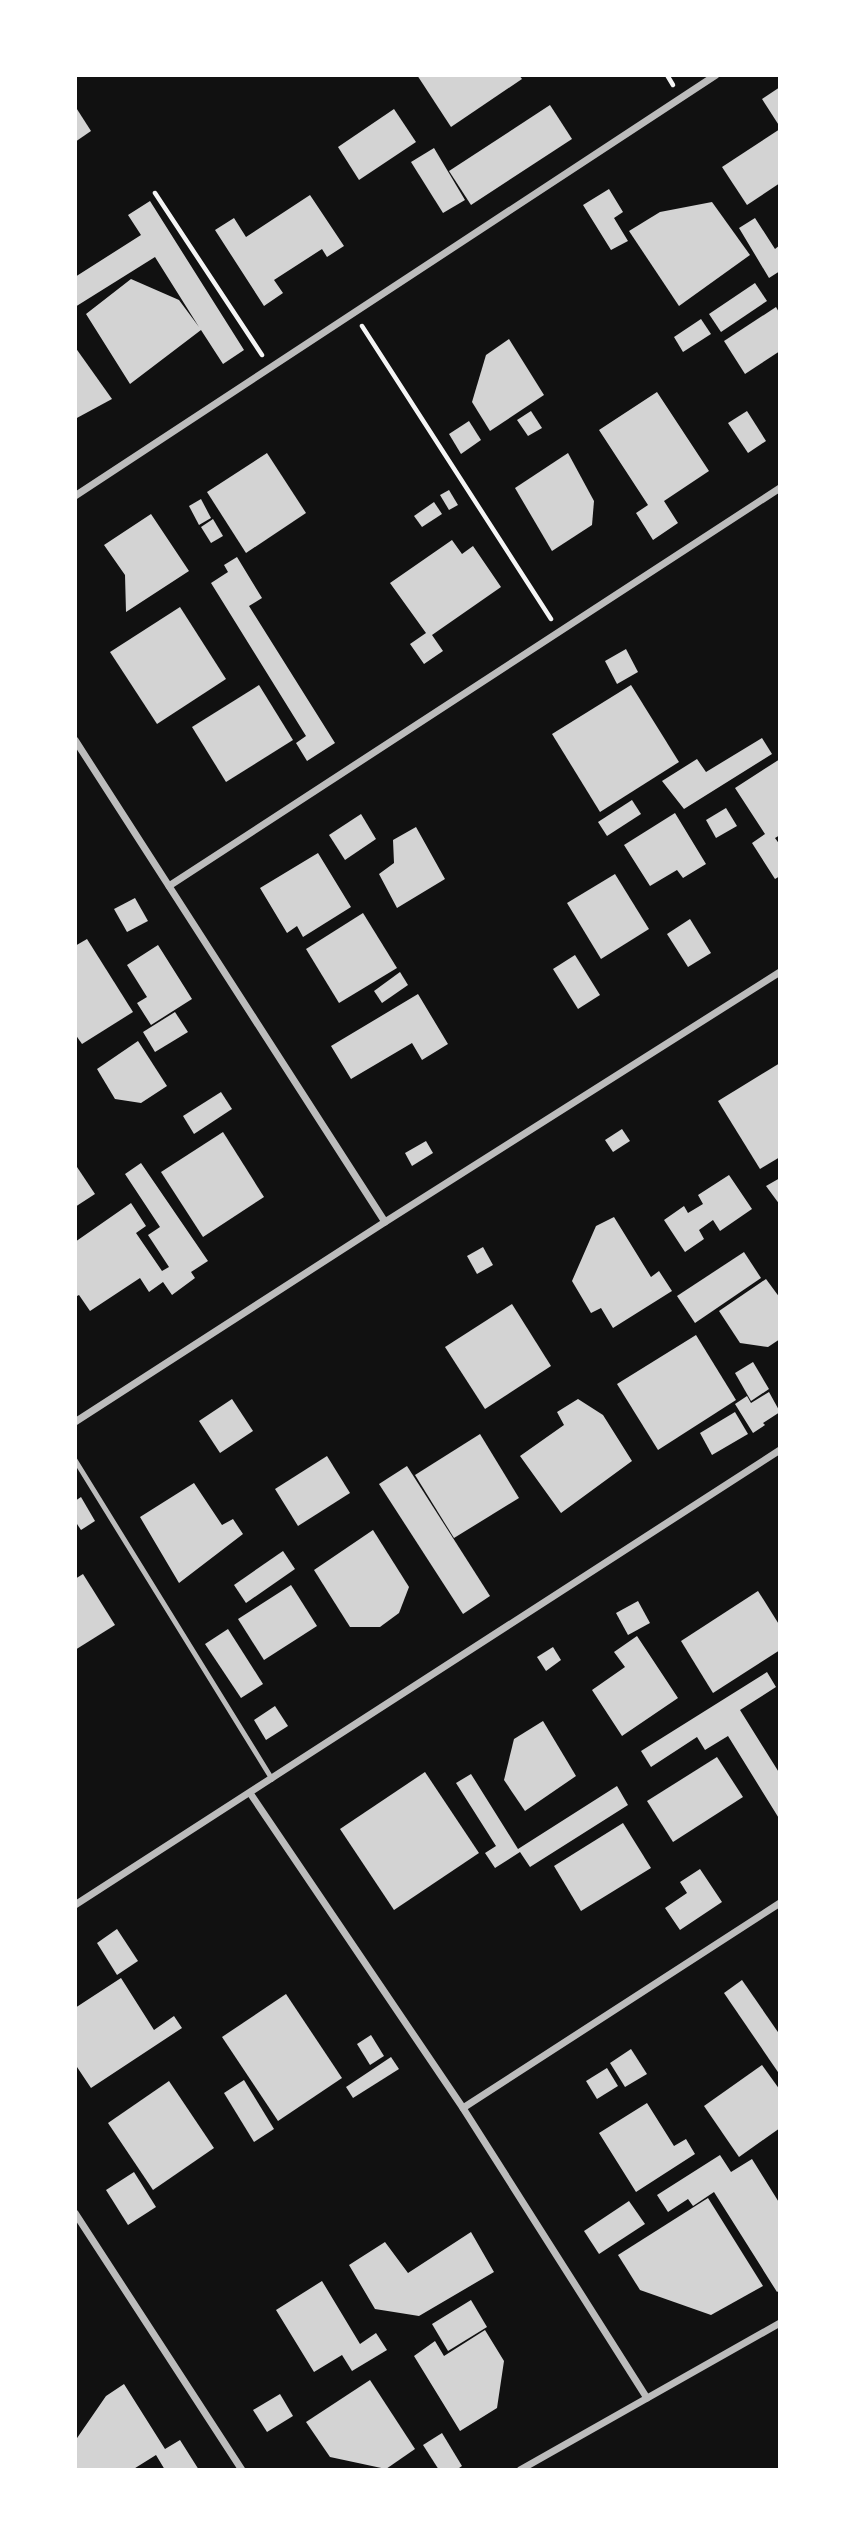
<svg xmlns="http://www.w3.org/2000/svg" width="855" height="2545" font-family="'Archivo Narrow',sans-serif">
  <rect width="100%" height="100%" fill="#111"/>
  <!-- building -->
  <g fill="#d3d3d3">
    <polygon points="417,75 519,75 522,79 451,127"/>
    <polygon points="780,87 780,127 762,99"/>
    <polygon points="550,105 572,139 471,205 449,171"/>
    <polygon points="75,106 91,131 75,142"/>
    <polygon points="394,109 416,142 359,180 338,147"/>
    <polygon points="780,129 780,183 747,205 722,167"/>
    <polygon points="434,148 465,200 443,213 411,162"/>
    <polygon points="609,189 623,212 614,218 628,241 611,250 583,205"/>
    <polygon points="310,195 344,246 327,257 322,249 274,280 283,293 264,306 215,230 234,218 246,237"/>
    <polygon points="150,201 244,350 223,364 201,330 130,384 86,314 131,279 179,300 199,327 155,257 75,307 75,277 141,235 128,215"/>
    <polygon points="712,202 750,255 679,306 629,231 660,212"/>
    <polygon points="755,218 775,249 780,245 780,271 769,278 739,228"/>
    <polygon points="755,283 767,301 721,332 709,314"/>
    <polygon points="776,307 780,314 780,351 745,374 724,341"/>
    <polygon points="701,319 711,334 683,352 674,337"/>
    <polygon points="509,339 544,395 490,431 472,402 486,355"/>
    <polygon points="75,347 112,399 75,419"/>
    <polygon points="657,392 709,471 664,501 678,523 653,540 636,513 648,505 599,430"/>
    <polygon points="531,411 542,428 528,436 517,420"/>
    <polygon points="747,411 766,441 748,453 728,423"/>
    <polygon points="469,421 481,440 461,454 449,434"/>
    <polygon points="267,453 306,513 246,553 207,492"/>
    <polygon points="568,453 594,501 592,525 552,551 515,488"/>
    <polygon points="449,490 458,505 449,510 440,495"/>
    <polygon points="201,499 211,518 199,525 189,506"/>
    <polygon points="434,502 442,514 422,527 414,516"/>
    <polygon points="151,514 189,571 126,612 125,575 104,545"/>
    <polygon points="213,519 223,536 211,543 201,527"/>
    <polygon points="452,540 462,554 473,546 501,587 432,635 443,651 424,664 410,644 426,633 390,583"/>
    <polygon points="237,557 262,598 249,606 335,743 307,761 296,743 306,736 211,583 228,572 224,565"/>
    <polygon points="180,607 226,679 157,724 110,652"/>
    <polygon points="626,649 638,672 617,684 605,661"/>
    <polygon points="259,685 293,740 226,782 192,727"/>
    <polygon points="631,685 679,762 600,812 552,734"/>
    <polygon points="762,738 772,754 684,809 662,781 697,759 706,772"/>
    <polygon points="780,759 780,835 775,838 780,845 780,876 775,879 752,843 765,834 735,788"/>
    <polygon points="632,800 641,814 607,836 598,822"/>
    <polygon points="726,808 737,826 716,838 706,820"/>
    <polygon points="675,813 706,864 683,878 677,870 650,886 624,845"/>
    <polygon points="361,814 376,839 345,860 329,835"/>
    <polygon points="416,827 445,879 397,908 379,874 394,863 393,840"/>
    <polygon points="318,853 351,907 303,937 297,926 287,933 260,888"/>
    <polygon points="615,874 649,929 601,959 567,903"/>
    <polygon points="135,898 148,921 127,932 114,909"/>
    <polygon points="363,913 397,968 339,1003 306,949"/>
    <polygon points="690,919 711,953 688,967 667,934"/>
    <polygon points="87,939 133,1012 82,1044 75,1034 75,946"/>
    <polygon points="158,945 192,999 151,1025 137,1003 147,997 127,965"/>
    <polygon points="575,955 600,995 578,1009 553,969"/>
    <polygon points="400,972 408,985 382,1003 374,991"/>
    <polygon points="418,994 448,1044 422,1060 412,1043 351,1079 331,1046"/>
    <polygon points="175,1012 188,1032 155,1052 143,1032"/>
    <polygon points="138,1041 167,1086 141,1103 115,1099 97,1069"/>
    <polygon points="780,1063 780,1157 760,1169 718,1101"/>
    <polygon points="221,1092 232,1109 194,1134 183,1116"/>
    <polygon points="622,1129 630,1141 613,1152 605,1140"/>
    <polygon points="223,1132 264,1197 203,1237 161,1172"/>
    <polygon points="426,1141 433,1153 412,1166 405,1153"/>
    <polygon points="141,1163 208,1261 191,1272 195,1278 172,1295 163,1282 149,1292 140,1278 90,1311 79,1295 75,1297 75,1242 131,1203 146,1226 136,1233 162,1271 169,1267 148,1235 160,1227 125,1174"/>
    <polygon points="75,1164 95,1194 75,1207"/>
    <polygon points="729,1175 752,1209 720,1231 713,1220 699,1230 704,1239 685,1252 664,1220 684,1206 688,1213 703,1204 698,1195"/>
    <polygon points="780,1178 780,1205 766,1186"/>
    <polygon points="614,1217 651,1277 659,1271 672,1291 613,1328 601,1308 591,1313 572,1281 596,1226"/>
    <polygon points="483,1247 493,1265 477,1274 467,1256"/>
    <polygon points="744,1252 761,1278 695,1323 677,1296"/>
    <polygon points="766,1279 780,1298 780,1339 768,1347 740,1343 719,1311"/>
    <polygon points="512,1304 551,1366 485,1409 445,1347"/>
    <polygon points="696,1335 736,1400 658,1450 617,1384"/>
    <polygon points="753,1362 769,1389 751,1401 735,1373"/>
    <polygon points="769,1392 780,1412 763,1423 765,1425 753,1433 735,1404 747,1396 751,1403"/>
    <polygon points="232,1399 253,1431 220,1453 199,1421"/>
    <polygon points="578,1399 603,1415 632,1461 561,1513 520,1456 564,1425 557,1412"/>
    <polygon points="735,1412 748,1434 712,1455 700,1433"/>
    <polygon points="480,1434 519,1498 454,1538 415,1475"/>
    <polygon points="327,1456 350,1493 298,1526 275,1489"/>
    <polygon points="407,1466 490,1596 463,1614 379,1484"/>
    <polygon points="194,1483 222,1525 233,1519 243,1534 179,1583 140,1517"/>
    <polygon points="81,1497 95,1521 81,1530 75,1521 75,1501"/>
    <polygon points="373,1530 409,1587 399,1613 380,1627 350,1627 314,1570"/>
    <polygon points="283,1551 295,1569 246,1603 234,1585"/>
    <polygon points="83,1574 115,1625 75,1650 75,1579"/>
    <polygon points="291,1585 317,1626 264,1660 238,1619"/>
    <polygon points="758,1591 780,1626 780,1650 713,1693 681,1641"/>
    <polygon points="638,1601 650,1623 628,1635 616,1613"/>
    <polygon points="228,1629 263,1684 241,1698 205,1644"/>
    <polygon points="637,1636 678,1698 622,1736 592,1690 625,1667 614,1652"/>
    <polygon points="553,1647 561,1660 546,1671 537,1657"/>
    <polygon points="767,1672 776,1687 740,1710 780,1774 780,1820 728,1736 705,1750 697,1737 651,1767 641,1751"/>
    <polygon points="275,1706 288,1726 266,1740 254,1720"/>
    <polygon points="543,1721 576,1776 525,1811 504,1780 514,1739"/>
    <polygon points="717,1757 743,1797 673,1842 647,1801"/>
    <polygon points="425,1772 479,1853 394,1910 340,1829"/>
    <polygon points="471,1774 518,1849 617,1786 628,1805 530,1867 520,1852 495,1868 485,1853 496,1846 456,1783"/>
    <polygon points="623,1823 651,1868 581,1911 554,1866"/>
    <polygon points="700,1869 722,1902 680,1930 665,1908 687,1893 680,1882"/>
    <polygon points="117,1929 138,1961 117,1975 97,1943"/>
    <polygon points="121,1978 154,2030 174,2016 182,2028 91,2088 75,2064 75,2008"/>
    <polygon points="742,1980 780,2035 780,2075 724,1993"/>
    <polygon points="286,1994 342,2078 278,2121 222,2037"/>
    <polygon points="371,2035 384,2056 370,2065 357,2044"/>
    <polygon points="631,2049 647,2074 625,2087 610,2063"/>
    <polygon points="391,2057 399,2069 353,2098 346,2087"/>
    <polygon points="762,2065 780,2090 780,2128 739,2157 704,2106"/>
    <polygon points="607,2068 618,2086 597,2099 586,2081"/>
    <polygon points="244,2080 274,2129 254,2142 224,2093"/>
    <polygon points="169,2081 214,2148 153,2190 108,2123"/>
    <polygon points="647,2103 674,2146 686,2139 695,2154 636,2192 599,2133"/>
    <polygon points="720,2155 731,2172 752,2159 780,2204 780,2290 777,2292 714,2192 693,2206 688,2199 668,2212 657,2195"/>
    <polygon points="134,2172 156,2207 128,2225 106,2190"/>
    <polygon points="708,2198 763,2286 711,2315 640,2290 618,2255"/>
    <polygon points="629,2201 645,2224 599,2254 584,2231"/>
    <polygon points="471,2232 494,2272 419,2316 375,2309 349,2265 385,2242 408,2273"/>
    <polygon points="322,2281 360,2344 376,2333 387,2350 352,2371 342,2355 314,2372 276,2310"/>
    <polygon points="471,2300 487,2327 448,2351 432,2324"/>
    <polygon points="485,2330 504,2361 497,2408 460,2431 414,2356 435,2341 444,2356"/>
    <polygon points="370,2380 415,2449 386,2469 330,2457 306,2422"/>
    <polygon points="124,2384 165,2449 180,2440 199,2470 165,2470 156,2455 132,2470 75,2470 75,2441 106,2396"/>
    <polygon points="280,2394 293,2416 267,2432 253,2410"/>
    <polygon points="442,2433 462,2466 456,2470 439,2470 423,2445"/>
  </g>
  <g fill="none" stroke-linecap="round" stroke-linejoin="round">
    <!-- path -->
    <g stroke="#f5f5f5" stroke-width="4.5">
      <polyline points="667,75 673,85"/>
      <polyline points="155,193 262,355"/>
      <polyline points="362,326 551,619"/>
    </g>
    <!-- service -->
    <polyline stroke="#bcbcbc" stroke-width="5" points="75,1460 272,1779"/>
    <!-- minor -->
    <g stroke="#bcbcbc" stroke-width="7">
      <polyline points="75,496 716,75"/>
      <polyline points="75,740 385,1222"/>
      <polyline points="169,886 780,488"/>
      <polyline points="75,1422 385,1222 780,972"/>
      <polyline points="250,1793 463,2108 647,2398"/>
      <polyline points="75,1905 780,1450"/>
      <polyline points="463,2108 780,1903"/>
      <polyline points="75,2213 242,2470"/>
      <polyline points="520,2470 780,2323"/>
    </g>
  </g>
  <!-- border -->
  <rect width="855" height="2545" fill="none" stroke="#ffffff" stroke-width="154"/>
</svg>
